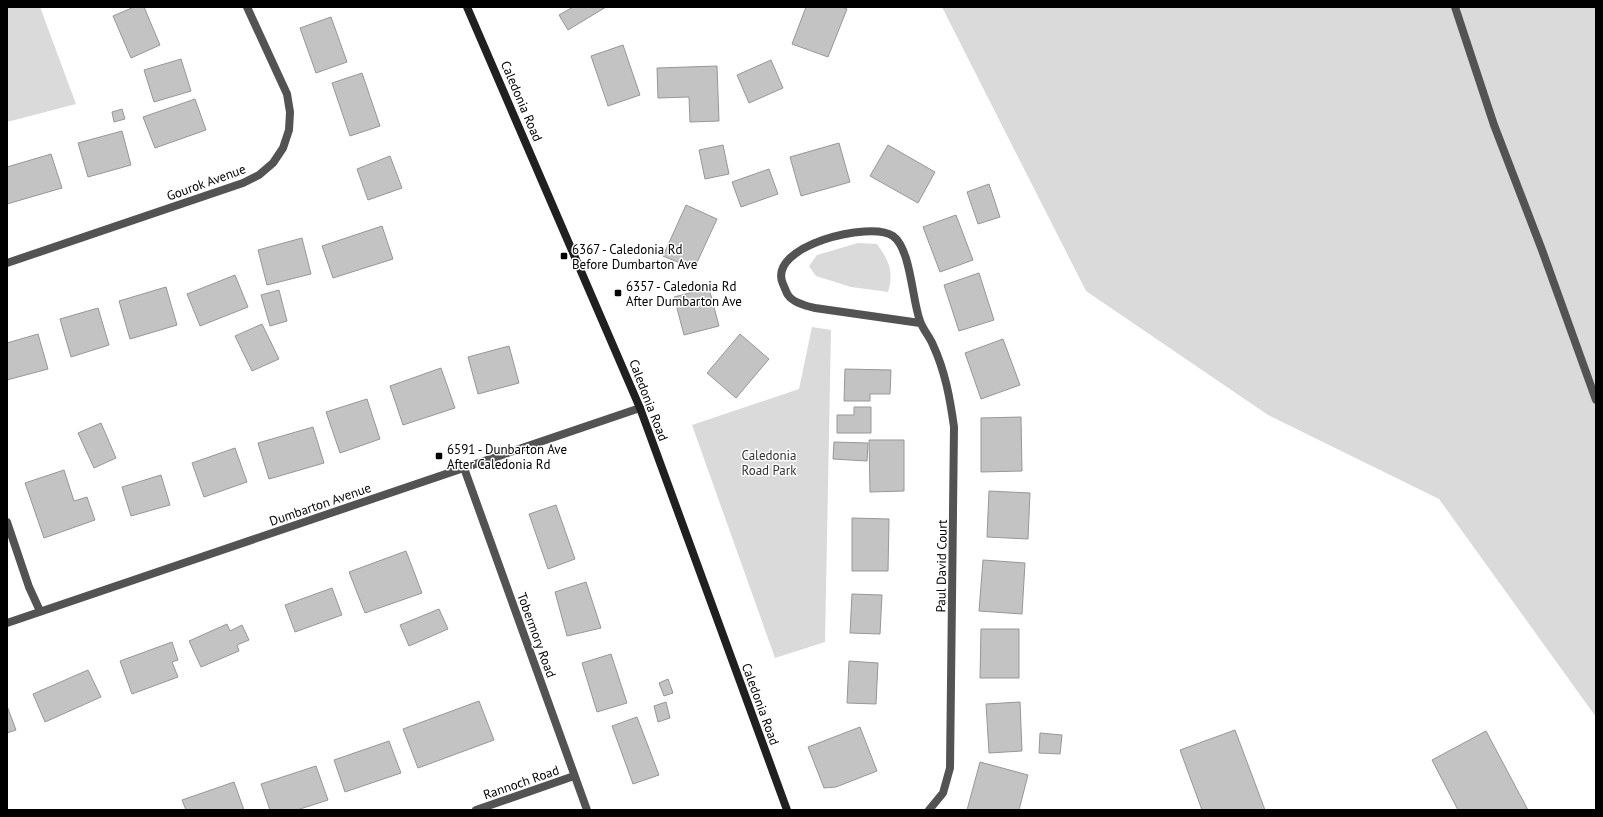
<svg xmlns="http://www.w3.org/2000/svg" width="1603" height="817" font-family="'PT Sans',sans-serif">
  <rect width="100%" height="100%" fill="#fff"/>
  <!-- green -->
  <g fill="#dadada">
    <polygon points="7,7 40,7 76,104 7,122"/>
    <polygon points="942,7 1596,7 1596,717 1439,499 1268,415 1086,291"/>
    <path d="M858,243l19,1c12,17 17,27 11,48l-37,-5 -35,-11 -7,-10 8,-11z"/>
    <polygon points="812,327 831,330 825,642 775,658 692,425 799,389"/>
  </g>
  <!-- building -->
  <g fill="#c3c3c3" stroke="#979797">
    <polygon points="134,7 144,7 160,45 131,58 113,16"/>
    <polygon points="573,7 606,7 568,30 559,15"/>
    <polygon points="806,7 842,7 847,9 828,57 792,44"/>
    <polygon points="331,17 347,62 316,73 300,28"/>
    <polygon points="623,45 640,95 608,106 591,56"/>
    <polygon points="181,59 191,91 154,102 144,70"/>
    <polygon points="771,60 783,88 749,103 737,75"/>
    <polygon points="717,66 719,121 690,122 689,97 658,98 657,68"/>
    <polygon points="362,73 380,126 350,136 332,83"/>
    <polygon points="195,99 206,130 155,148 143,117"/>
    <polygon points="122,109 125,119 114,122 112,112"/>
    <polygon points="122,131 131,165 88,177 78,143"/>
    <polygon points="839,143 850,182 801,196 790,157"/>
    <polygon points="723,145 729,174 705,179 699,150"/>
    <polygon points="888,145 935,172 918,203 870,176"/>
    <polygon points="51,154 62,188 7,204 7,167"/>
    <polygon points="390,156 402,188 368,200 357,169"/>
    <polygon points="769,169 778,194 741,207 732,182"/>
    <polygon points="989,184 1000,217 978,224 967,192"/>
    <polygon points="686,205 717,219 694,269 663,256"/>
    <polygon points="956,215 973,260 940,272 923,227"/>
    <polygon points="382,226 393,259 333,278 322,246"/>
    <polygon points="302,238 311,274 267,285 258,250"/>
    <polygon points="979,273 994,320 959,331 944,285"/>
    <polygon points="235,275 248,307 200,326 187,294"/>
    <polygon points="166,287 177,325 130,339 119,301"/>
    <polygon points="709,288 719,326 684,335 674,297"/>
    <polygon points="279,290 287,321 270,326 261,295"/>
    <polygon points="98,308 109,345 71,357 60,319"/>
    <polygon points="262,324 279,359 252,371 235,336"/>
    <polygon points="38,334 48,369 7,380 7,343"/>
    <polygon points="740,334 769,359 736,398 707,373"/>
    <polygon points="1003,339 1020,385 981,399 965,353"/>
    <polygon points="509,346 519,383 478,394 468,357"/>
    <polygon points="441,368 455,408 403,425 390,386"/>
    <polygon points="845,369 891,370 890,394 870,394 870,401 844,401"/>
    <polygon points="367,399 380,439 340,453 326,412"/>
    <polygon points="854,407 871,407 871,433 837,433 837,415 854,415"/>
    <polygon points="1021,417 1022,471 981,472 981,418"/>
    <polygon points="101,423 116,458 94,468 78,433"/>
    <polygon points="313,427 324,463 269,479 258,443"/>
    <polygon points="869,440 904,440 904,491 870,492"/>
    <polygon points="834,442 868,443 867,461 833,459"/>
    <polygon points="235,448 247,482 204,497 192,463"/>
    <polygon points="64,470 74,501 87,497 95,520 44,538 25,483"/>
    <polygon points="161,475 170,505 131,516 122,487"/>
    <polygon points="989,491 1030,493 1028,539 987,537"/>
    <polygon points="556,505 575,559 548,569 529,514"/>
    <polygon points="852,518 889,519 888,571 852,571"/>
    <polygon points="406,551 422,593 365,613 349,572"/>
    <polygon points="983,560 1025,563 1022,614 979,611"/>
    <polygon points="586,582 601,628 567,636 555,592"/>
    <polygon points="332,588 342,615 295,632 285,605"/>
    <polygon points="852,594 882,595 880,634 850,633"/>
    <polygon points="439,609 448,629 409,646 400,625"/>
    <polygon points="227,624 230,631 242,625 249,640 237,645 239,651 201,667 189,641"/>
    <polygon points="981,629 1019,629 1019,678 980,678"/>
    <polygon points="172,642 178,660 172,662 178,677 132,694 120,661"/>
    <polygon points="611,654 627,703 597,712 582,663"/>
    <polygon points="849,661 878,663 876,704 847,703"/>
    <polygon points="88,670 101,697 45,722 33,694"/>
    <polygon points="668,679 673,693 664,696 659,683"/>
    <polygon points="479,701 494,740 418,768 403,729"/>
    <polygon points="666,702 670,718 658,722 654,706"/>
    <polygon points="1020,702 1022,751 989,753 986,704"/>
    <polygon points="7,706 16,730 7,733"/>
    <polygon points="637,717 659,775 633,784 612,726"/>
    <polygon points="860,727 877,771 836,787 824,788 808,747"/>
    <polygon points="1235,730 1265,810 1202,810 1180,750"/>
    <polygon points="1486,731 1528,810 1458,810 1432,760"/>
    <polygon points="1040,733 1062,735 1060,754 1039,753"/>
    <polygon points="389,741 401,773 345,792 334,760"/>
    <polygon points="980,762 1028,775 1019,810 967,810"/>
    <polygon points="316,766 328,800 297,810 270,810 261,784"/>
    <polygon points="234,782 244,810 186,810 182,800"/>
  </g>
  <g fill="none" stroke-linecap="round" stroke-linejoin="round">
    <!-- lane -->
    <polyline stroke="#535353" stroke-width="8" points="1455,7 1494,125 1542,250 1596,400"/>
    <!-- street -->
    <g stroke="#535353" stroke-width="8">
      <polyline points="7,263 243,183 259,175 273,163 283,148 289,130 290,112 287,94 247,7"/>
      <path d="M920,323l-105,-15c-8,-2 -22,-5 -27,-13 -2,-3 -3,-7 -5,-11 -17,-38 88,-64 110,-48 18,13 19,64 27,85 3,9 10,16 13,24 12,26 17,53 21,82l-4,341 -7,25 -14,17"/>
      <polyline points="464,468 587,810"/>
      <polyline points="7,522 29,587 40,611"/>
      <polyline points="7,623 640,408"/>
      <polyline points="476,810 574,776"/>
    </g>
    <!-- secondary -->
    <polyline stroke="#202020" stroke-width="8" points="467,7 640,408 787,810"/>
  </g>
  <!-- markers -->
  <g fill="#000" stroke="#fff" stroke-width="1.5">
    <rect x="560" y="252" width="8" height="8" rx="2"/>
    <rect x="614" y="289" width="8" height="8" rx="2"/>
    <rect x="435" y="452" width="8" height="8" rx="2"/>
  </g>
  <g text-anchor="middle" stroke-width="3" stroke-linejoin="round" paint-order="stroke">
    <!-- street labels -->
    <g font-size="13" fill="#000" stroke="#fff">
      <text transform="translate(522 101) rotate(67)" y="5">Caledonia Road</text>
      <text transform="translate(206 182) rotate(-20)" y="5">Gourok Avenue</text>
      <text transform="translate(649 400) rotate(69)" y="5">Caledonia Road</text>
      <text transform="translate(320 504) rotate(-19)" y="5">Dumbarton Avenue</text>
      <text transform="translate(941 566) rotate(-89)" y="5">Paul David Court</text>
      <text transform="translate(537 635) rotate(70)" y="5">Tobermory Road</text>
      <text transform="translate(761 704) rotate(70)" y="5">Caledonia Road</text>
      <text transform="translate(521 782) rotate(-19)" y="5">Rannoch Road</text>
    </g>
    <!-- poi labels -->
    <g font-size="13" fill="#000" stroke="#fff" text-anchor="start">
      <text x="572" y="254">6367 - Caledonia Rd<tspan x="572" dy="15">Before Dumbarton Ave</tspan></text>
      <text x="626" y="291">6357 - Caledonia Rd<tspan x="626" dy="15">After Dumbarton Ave</tspan></text>
      <text x="447" y="454">6591 - Dunbarton Ave<tspan x="447" dy="15">After Caledonia Rd</tspan></text>
    </g>
    <!-- park labels -->
    <g font-size="13" fill="#313131" stroke="#fff">
      <text x="769" y="460">Caledonia<tspan x="769" dy="15">Road Park</tspan></text>
    </g>
  </g>
  <!-- border -->
  <rect width="1603" height="817" fill="none" stroke="#000000" stroke-width="16"/>
</svg>
